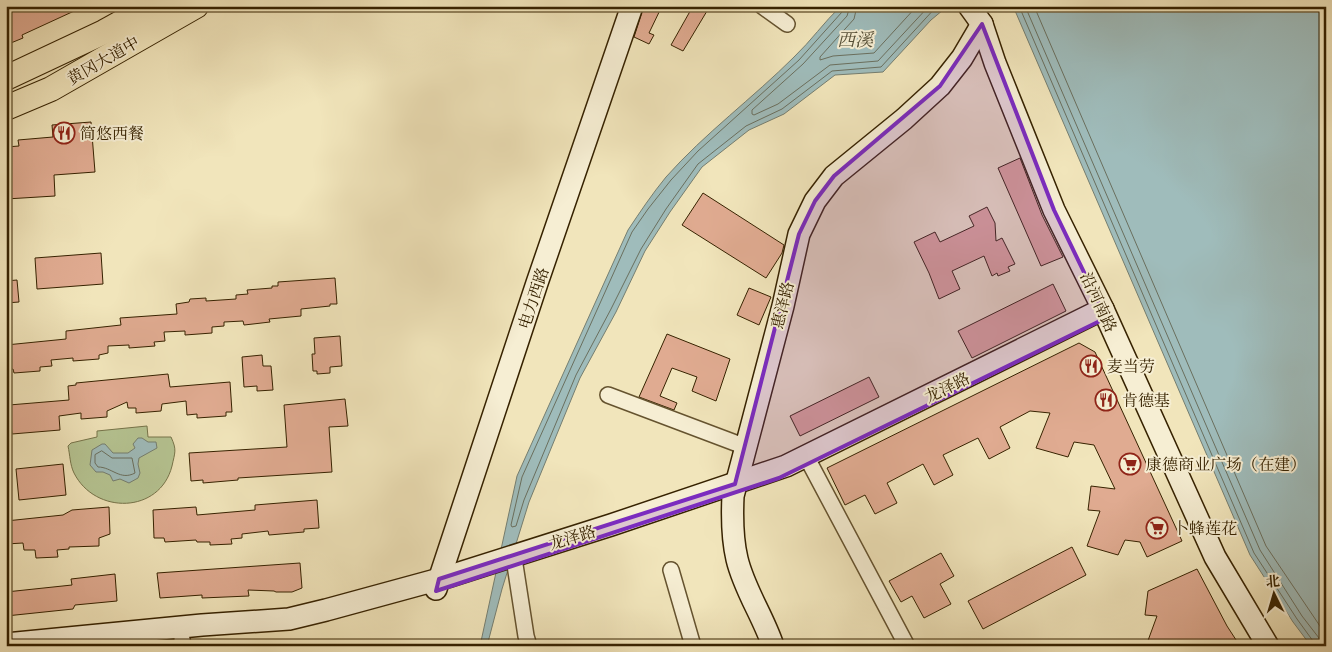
<svg xmlns="http://www.w3.org/2000/svg" width="1332" height="652" font-family="Cardo,'Noto Serif SC',serif">
  <rect width="100%" height="100%" fill="#f1e5bb"/>
  <filter id="stains"><feTurbulence type="fractalNoise" baseFrequency=".004" numOctaves="4"/><feColorMatrix values="0 0 0 0 .2 0 0 0 0 .09 0 0 0 0 .02 0 0 0 .5 -.17"/></filter>
  <radialGradient id="worn" r=".72"><stop offset=".6" stop-color="#630" stop-opacity="0"/><stop offset="1" stop-color="#630" stop-opacity=".3"/></radialGradient>
  <!-- green -->
  <path fill="#b6c593" stroke="#76744a" d="M147,426l1,11h23c6,13 4,15 1,29 -12,48 -77,49 -98,7 -4,-8 -4,-18 -6,-27l3,-3 26,-6v-6z"/>
  <!-- water -->
  <g fill="#9fbcbb" stroke="#757e70">
    <path d="M841,6h100l2,4 -12,10 -48,52 -48,3 -51,39 -35,16 -47,37 -32,45 -25,39 -29,61 -36,66 -51,124 -27,87 -15,57h-7l37,-170 111,-246c12,-18 24,-36 38,-53 39,-44 87,-79 128,-120 17,-16 30,-35 47,-51z"/>
    <polygon points="1013,6 1326,6 1326,646 1311,646 1293,622 1250,555"/>
    <polygon points="138,438 142,438 148,442 156,442 157,448 139,458 138,464 140,473 138,478 129,483 120,479 113,481 110,475 103,472 96,472 90,465 92,450 102,444 105,444 113,453 128,453 135,448 133,444"/>
  </g>
  <g fill="none" stroke-linecap="round" stroke-linejoin="round">
    <!-- shore -->
    <g stroke="#6a6f5e" stroke-width="1">
      <polyline points="844,6 842,12 799,60 698,151 671,180 648,209 632,232 522,477 511,525 512,527 516,526 524,500 576,375 611,309 641,249 666,209 698,164 746,126 782,109 832,71 881,67 937,6"/>
      <polyline points="850,6 847,16 803,64 752,110 752,114 754,115 778,104 830,65 878,61 929,6"/>
      <polyline points="857,6 854,19 820,57 820,60 833,56 874,53 917,6"/>
      <polyline points="1019,6 1254,553 1297,619 1313,641 1314,646"/>
      <polyline points="1025,6 1260,550 1302,616 1319,638 1321,646"/>
      <polyline points="1034,6 1266,546 1326,635"/>
      <path d="M102,451l10,7h20l3,15c-15,8 -23,-6 -37,-6l-3,-4v-8z"/>
    </g>
  </g>
  <!-- building -->
  <g fill="#e0ab91" stroke="#362200">
    <polygon points="6,6 85,6 22,35 23,38 6,45"/>
    <polygon points="644,6 662,6 649,33 654,35 649,44 634,37"/>
    <polygon points="693,6 710,6 683,51 671,45"/>
    <polygon points="91,122 95,172 54,175 55,196 6,199 6,147 19,146 18,140 53,137 52,125"/>
    <polygon points="1020,158 1042,215 1063,257 1041,266 998,168"/>
    <polygon points="703,193 784,245 782,253 766,278 682,225"/>
    <polygon points="987,207 995,223 996,241 1002,238 1015,264 1008,267 1010,271 998,276 997,273 992,276 984,256 952,271 960,289 939,299 929,273 914,242 935,232 940,242 974,226 969,216"/>
    <polygon points="101,253 103,284 37,289 35,258"/>
    <polygon points="335,278 337,304 330,304 330,306 301,309 301,316 269,319 270,322 253,324 244,325 243,321 224,322 224,326 212,327 212,333 185,335 185,331 164,332 165,341 154,342 155,346 129,348 129,345 108,346 108,353 99,355 99,359 73,361 73,358 51,360 52,366 40,367 40,371 14,373 13,369 7,370 6,345 66,339 66,331 121,325 120,318 177,314 176,304 189,302 190,299 206,298 206,301 236,299 236,295 248,294 247,290 272,288 272,286 278,286 278,282"/>
    <polygon points="17,280 19,302 6,303 6,281"/>
    <polygon points="1053,284 1066,311 972,358 958,331"/>
    <polygon points="749,288 771,297 759,325 737,315"/>
    <polygon points="667,334 730,359 716,401 692,391 697,377 672,368 660,396 677,403 674,410 639,397"/>
    <polygon points="340,336 342,366 330,367 330,373 317,374 317,371 313,371 312,354 315,354 314,338"/>
    <polygon points="1079,343 1095,352 1182,541 1147,557 1140,542 1125,540 1118,555 1087,546 1100,511 1088,510 1091,486 1115,489 1094,445 1074,442 1068,457 1036,448 1050,413 1030,411 1000,427 1010,448 989,459 978,438 943,455 953,475 934,485 923,464 887,483 897,503 875,514 865,495 845,505 827,468"/>
    <polygon points="262,355 263,366 271,366 273,390 257,391 257,386 244,387 242,357"/>
    <polygon points="168,374 170,387 230,382 232,412 226,412 226,416 197,418 197,414 187,415 186,401 162,404 161,411 136,413 136,408 128,408 127,402 107,411 107,417 81,419 81,413 59,416 60,430 12,434 9,405 69,400 68,386 76,385 76,383"/>
    <polygon points="869,377 879,397 800,436 790,416"/>
    <polygon points="345,399 348,426 329,427 332,472 238,478 238,480 203,483 203,480 191,481 189,453 287,447 284,405"/>
    <polygon points="63,464 66,495 19,500 16,469"/>
    <polygon points="317,500 319,528 304,529 304,532 269,535 268,531 242,534 242,538 231,539 232,544 210,545 210,542 197,542 196,540 165,542 164,538 154,538 153,510 196,507 197,515 255,510 255,505"/>
    <polygon points="109,507 110,534 99,538 99,546 69,547 69,549 57,550 58,557 36,558 35,550 24,550 23,543 6,544 6,521 63,515 72,510"/>
    <polygon points="1072,547 1086,575 983,629 968,601"/>
    <polygon points="941,553 954,576 940,584 951,604 924,618 912,596 901,602 889,581"/>
    <polygon points="300,563 302,588 292,592 276,592 274,591 248,590 249,596 202,598 202,595 160,598 157,573"/>
    <polygon points="1197,569 1227,626 1240,646 1146,646 1157,616 1145,615 1148,591"/>
    <polygon points="115,574 117,601 75,605 73,609 6,616 6,592 72,585 71,579"/>
  </g>
  <g fill="none" stroke-linecap="round" stroke-linejoin="round">
    <!-- street casing -->
    <g stroke="#65532f" stroke-width="18">
      <g id="street">
        <polyline points="762,6 787,24"/>
        <polyline points="608,395 746,447"/>
        <polyline points="806,456 907,646"/>
        <polyline points="515,565 526,636 529,646"/>
        <polyline points="671,570 693,646"/>
        <polyline points="182,639 183,646"/>
      </g>
    </g>
    <!-- secondary casing -->
    <g stroke="#362200" stroke-width="24">
      <g id="secondary">
        <polyline points="969,6 982,24 995,63 1054,210 1103,309 1215,557 1268,646"/>
        <polyline points="436,589 537,283 632,6"/>
        <polyline points="6,644 202,625 289,619 326,610 447,577 611,525 786,466 1103,309"/>
        <path d="M773,646c-10,-30 -29,-57 -36,-87 -5,-21 -5,-42 -4,-63l50,-190 16,-72 16,-33 19,-25 70,-57 36,-33 22,-28 20,-34"/>
      </g>
    </g>
    <!-- primary casing -->
    <g stroke="#362200" stroke-width="26">
      <g id="primary">
        <polyline points="6,78 104,32 151,6"/>
        <polyline points="6,108 51,89 196,6"/>
      </g>
    </g>
    <!-- street -->
    <use href="#street" stroke="#f6eed3" stroke-width="15"/>
    <!-- secondary -->
    <use href="#secondary" stroke="#f6eed3" stroke-width="21"/>
    <!-- primary -->
    <use href="#primary" stroke="#f1e5bb" stroke-width="24"/>
  </g>
  <!-- marked area -->
  <path fill="#7b2cbf" fill-opacity="0.2" stroke="#7b2cbf" stroke-width="4" stroke-linejoin="round" d="M982,24l72,186 52,108 -327,160 -343,113 3,-12 296,-95 64,-250 16,-33 19,-25 106,-90z"/>
  <!-- icons -->
  <defs>
    <g id="restaurant-ring" transform="scale(1.125)"><circle r="9.5" fill="#f6eed3" stroke="#8f2418" stroke-width="1.5"/><path d="M-5-6h1v4h1v-4h1v4h1v-4h1v5L-1.5 .5V6h-2V.5L-5-1ZM5-6V6H3V1.5H1.5Q1.5-4 5-6Z" fill="#8f2418"/></g>
    <g id="supermarket-ring" transform="scale(1.125)"><circle r="9.5" fill="#f6eed3" stroke="#8f2418" stroke-width="1.5"/><path d="M-6-5.5h2.5l.6 2H6L4.5 2H-2.5L-4.4-4H-6ZM-1.5 3.2a1.3 1.3 0 1 0 .1 0ZM3 3.2a1.3 1.3 0 1 0 .1 0Z" fill="#8f2418"/></g>
  </defs>
  <g fill-rule="evenodd">
    <use href="#restaurant-ring" x="64" y="133"/>
    <use href="#restaurant-ring" x="1091" y="366"/>
    <use href="#restaurant-ring" x="1106" y="400"/>
    <use href="#supermarket-ring" x="1130" y="464"/>
    <use href="#supermarket-ring" x="1157" y="528"/>
  </g>
  <g text-anchor="middle" stroke-width="4" stroke-linejoin="round" paint-order="stroke">
    <!-- street labels -->
    <g font-size="16" fill="#362200" stroke="#f6eed3">
      <text transform="translate(103 60) rotate(-30)" y="6">黄冈大道中</text>
      <text transform="translate(533 298) rotate(-72)" y="6">电力西路</text>
      <text transform="translate(1099 302) rotate(65)" y="6">沿河南路</text>
      <text transform="translate(782 305) rotate(-76)" y="6">惠泽路</text>
      <text transform="translate(947 387) rotate(-26)" y="6">龙泽路</text>
      <text transform="translate(572 537) rotate(-17)" y="6">龙泽路</text>
    </g>
    <!-- poi labels -->
    <g font-size="16" fill="#362200" stroke="#f6eed3" text-anchor="start">
      <text x="80" y="139">简悠西餐</text>
      <text x="1107" y="372">麦当劳</text>
      <text x="1122" y="406">肯德基</text>
      <text x="1146" y="470">康德商业广场（在建）</text>
      <text x="1173" y="534">卜蜂莲花</text>
    </g>
    <!-- water labels -->
    <g font-size="18" font-style="italic" fill="#565038" stroke="#f6eed3">
      <text x="855" y="46">西溪</text>
    </g>
  </g>
  <!-- margin -->
  <rect width="1332" height="652" fill="none" stroke="#f1e5bb" stroke-width="25"/>
  <rect x="8" y="8" width="1317" height="637" fill="none" stroke="#362200" stroke-width="2.5"/>
  <rect x="12" y="12" width="1307" height="627" fill="none" stroke="#362200"/>
  <!-- north arrow -->
  <g transform="translate(1274 594) rotate(355)" stroke="#f6eed3" stroke-width="4" paint-order="stroke">
  <path d="M0-4L9 19L0 12L-9 19Z" fill="#362200"/>
  <text y="-8" font-size="14" font-weight="bold" text-anchor="middle" fill="#362200">北</text>
  </g>
  <rect width="100%" height="100%" filter="url(#stains)"/>
  <rect width="100%" height="100%" fill="url(#worn)"/>
</svg>
